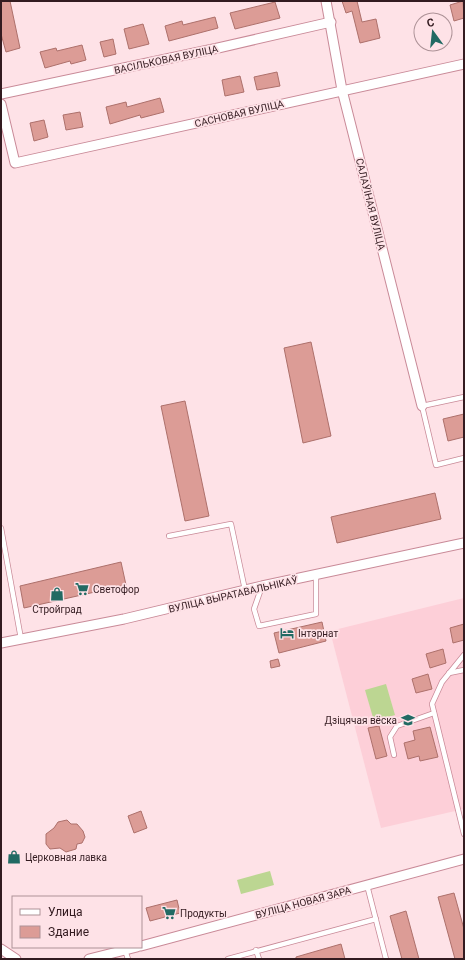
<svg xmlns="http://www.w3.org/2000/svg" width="465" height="960" font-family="Roboto,sans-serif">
  <rect width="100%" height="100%" fill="#fee2e7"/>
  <!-- built -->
  <polygon fill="#fdcfd8" points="464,598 464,809 381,828 330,631"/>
  <!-- green -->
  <g fill="#bcd692">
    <polygon points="386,684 395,715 374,721 365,690"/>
    <polygon points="270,871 274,885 241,894 237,880"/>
  </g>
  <!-- building -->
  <g fill="#dc9c96" stroke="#ad706b">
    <polygon points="1,1 10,1 20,48 6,52 1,34"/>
    <polygon points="342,1 357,1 362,22 376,19 380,38 360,43 352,11 346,13"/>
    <polygon points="463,1 464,18 454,21 450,5"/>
    <polygon points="275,2 280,18 235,29 230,13"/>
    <polygon points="215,17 218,28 169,41 165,26 182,21 183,25"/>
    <polygon points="143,24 149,44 129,49 124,29"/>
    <polygon points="113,39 116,54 104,57 100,42"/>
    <polygon points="82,45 86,60 71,64 70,61 45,68 40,52 56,48 57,51"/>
    <polygon points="277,72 280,86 257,90 254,77"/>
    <polygon points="240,76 244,92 225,96 222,80"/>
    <polygon points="160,98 164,112 141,118 140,115 110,124 106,107 126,102 127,107"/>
    <polygon points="80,112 83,127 66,130 63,115"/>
    <polygon points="44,120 48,137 34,141 30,123"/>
    <polygon points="311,342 331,436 303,443 284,348"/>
    <polygon points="185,401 209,516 185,521 161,406"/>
    <polygon points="464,414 464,437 448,441 443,419"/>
    <polygon points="435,493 441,519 337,543 331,517"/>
    <polygon points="121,562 126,585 24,608 20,586"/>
    <polygon points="322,622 326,641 279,653 274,633"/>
    <polygon points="464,624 464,640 453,643 450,628"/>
    <polygon points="443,649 446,663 430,668 426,654"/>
    <polygon points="278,659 280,666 271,668 270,661"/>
    <polygon points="428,674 432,689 416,693 412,679"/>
    <polygon points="379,726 387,756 376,759 368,728"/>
    <polygon points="430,727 438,757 420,761 419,756 408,759 404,743 415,740 413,731"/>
    <polygon points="141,811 147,828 134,833 128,816"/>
    <polygon points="67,820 71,824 77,824 83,831 85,837 82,843 77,844 76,849 66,852 60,848 50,849 46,844 46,834 54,828 58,822"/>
    <polygon points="454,893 464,929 464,959 455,959 438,897"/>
    <polygon points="177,900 180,913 150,921 146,908"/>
    <polygon points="406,911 419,959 402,959 390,916"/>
    <polygon points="341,944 345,959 296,959 296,957"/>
  </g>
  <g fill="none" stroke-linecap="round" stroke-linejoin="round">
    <!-- lane casing -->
    <g stroke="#c98a98" stroke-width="6">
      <g id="lane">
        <polyline points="464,397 422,406 436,465 464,458"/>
        <polyline points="1,528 21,639"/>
        <polyline points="169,536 231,524 245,590"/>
        <polyline points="262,586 254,609 259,626 316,614 316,575"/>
        <polyline points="464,655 442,682 432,704 464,834"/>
        <polyline points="449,673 464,670"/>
        <polyline points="394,755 390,737 397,726 434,713"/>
        <polyline points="367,885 386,959"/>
        <polyline points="125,950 128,959"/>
        <polyline points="256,950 259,959"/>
        <polyline points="228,959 376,919"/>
      </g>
    </g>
    <!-- street casing -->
    <g stroke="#c98a98" stroke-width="11">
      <g id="street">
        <polyline points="326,1 342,90 422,406"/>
        <polyline points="1,94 218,48 331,22"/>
        <polyline points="1,104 15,163 464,64"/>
        <polyline points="1,643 124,619 262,586 464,543"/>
        <polyline points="141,946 464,859"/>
        <polyline points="1,949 16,959"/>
        <polyline points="89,959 137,947"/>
      </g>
    </g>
    <!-- lane -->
    <use href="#lane" stroke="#fff" stroke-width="4.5"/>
    <!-- street -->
    <use href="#street" stroke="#fff" stroke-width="9"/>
  </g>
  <!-- icons -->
  <defs>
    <g id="supermarket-bare" transform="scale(1.08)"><path d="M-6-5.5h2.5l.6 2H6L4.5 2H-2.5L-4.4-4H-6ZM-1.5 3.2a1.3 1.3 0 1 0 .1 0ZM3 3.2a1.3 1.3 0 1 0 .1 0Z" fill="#216a63" stroke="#fee2e7" stroke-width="2.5" paint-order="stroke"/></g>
    <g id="shop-bare" transform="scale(1.08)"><path d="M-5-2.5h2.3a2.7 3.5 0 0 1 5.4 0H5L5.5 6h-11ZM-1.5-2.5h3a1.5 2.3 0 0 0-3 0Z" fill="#216a63" stroke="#fee2e7" stroke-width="2.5" paint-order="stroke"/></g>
    <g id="hotel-bare" transform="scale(1.08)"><path d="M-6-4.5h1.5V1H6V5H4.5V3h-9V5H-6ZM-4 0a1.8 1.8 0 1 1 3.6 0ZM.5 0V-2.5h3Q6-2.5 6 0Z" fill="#216a63" stroke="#fee2e7" stroke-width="2.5" paint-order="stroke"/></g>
    <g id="school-bare" transform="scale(1.08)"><path d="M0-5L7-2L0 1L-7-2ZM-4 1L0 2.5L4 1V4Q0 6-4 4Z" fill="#216a63" stroke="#fee2e7" stroke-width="2.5" paint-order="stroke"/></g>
  </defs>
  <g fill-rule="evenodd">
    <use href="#supermarket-bare" x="82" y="589"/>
    <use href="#shop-bare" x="57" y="594"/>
    <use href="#hotel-bare" x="287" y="633"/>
    <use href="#school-bare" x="408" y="720"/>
    <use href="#shop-bare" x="14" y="857"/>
    <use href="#supermarket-bare" x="169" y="913"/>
  </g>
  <g text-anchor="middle" stroke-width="3.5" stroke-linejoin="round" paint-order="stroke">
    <!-- street labels -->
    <g font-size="10" fill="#331b20" stroke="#fee2e7">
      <text transform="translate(166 59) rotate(-12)" y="4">ВАСІЛЬКОВАЯ ВУЛІЦА</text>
      <text transform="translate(239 113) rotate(-13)" y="4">САСНОВАЯ ВУЛІЦА</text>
      <text transform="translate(371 204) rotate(76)" y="4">САЛАЎІНАЯ ВУЛІЦА</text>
      <text transform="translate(233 594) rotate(-13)" y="4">ВУЛІЦА ВЫРАТАВАЛЬНІКАЎ</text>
      <text transform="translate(303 902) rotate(-15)" y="4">ВУЛІЦА НОВАЯ ЗАРА</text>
    </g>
    <!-- poi labels -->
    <g font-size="10" fill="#331b20" stroke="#fee2e7" text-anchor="start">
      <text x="93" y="593">Светофор</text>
      <text x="57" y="613" text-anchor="middle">Стройград</text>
      <text x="298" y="637">Інтэрнат</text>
      <text x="397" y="724" text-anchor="end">Дзіцячая вёска</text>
      <text x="25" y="861">Церковная лавка</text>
      <text x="180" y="917">Продукты</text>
    </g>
  </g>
  <!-- border -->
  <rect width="465" height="960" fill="none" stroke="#331b20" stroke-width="4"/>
  <!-- legend -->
  <rect x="12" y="896" width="130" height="52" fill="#fee2e7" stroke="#ad9297"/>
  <rect x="20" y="909" width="20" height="6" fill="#ffffff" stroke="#ad9297"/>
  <text x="48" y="916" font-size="12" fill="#331b20">Улица</text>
  <rect x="20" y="926" width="20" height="12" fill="#dc9c96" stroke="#ad9297"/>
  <text x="48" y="936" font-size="12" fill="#331b20">Здание</text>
  <!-- north arrow -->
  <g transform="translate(433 32) rotate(345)"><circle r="19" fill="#fee2e7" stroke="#ad9297"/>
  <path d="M0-3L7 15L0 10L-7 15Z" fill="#216a63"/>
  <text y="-6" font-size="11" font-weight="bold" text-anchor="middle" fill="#331b20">С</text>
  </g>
</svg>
